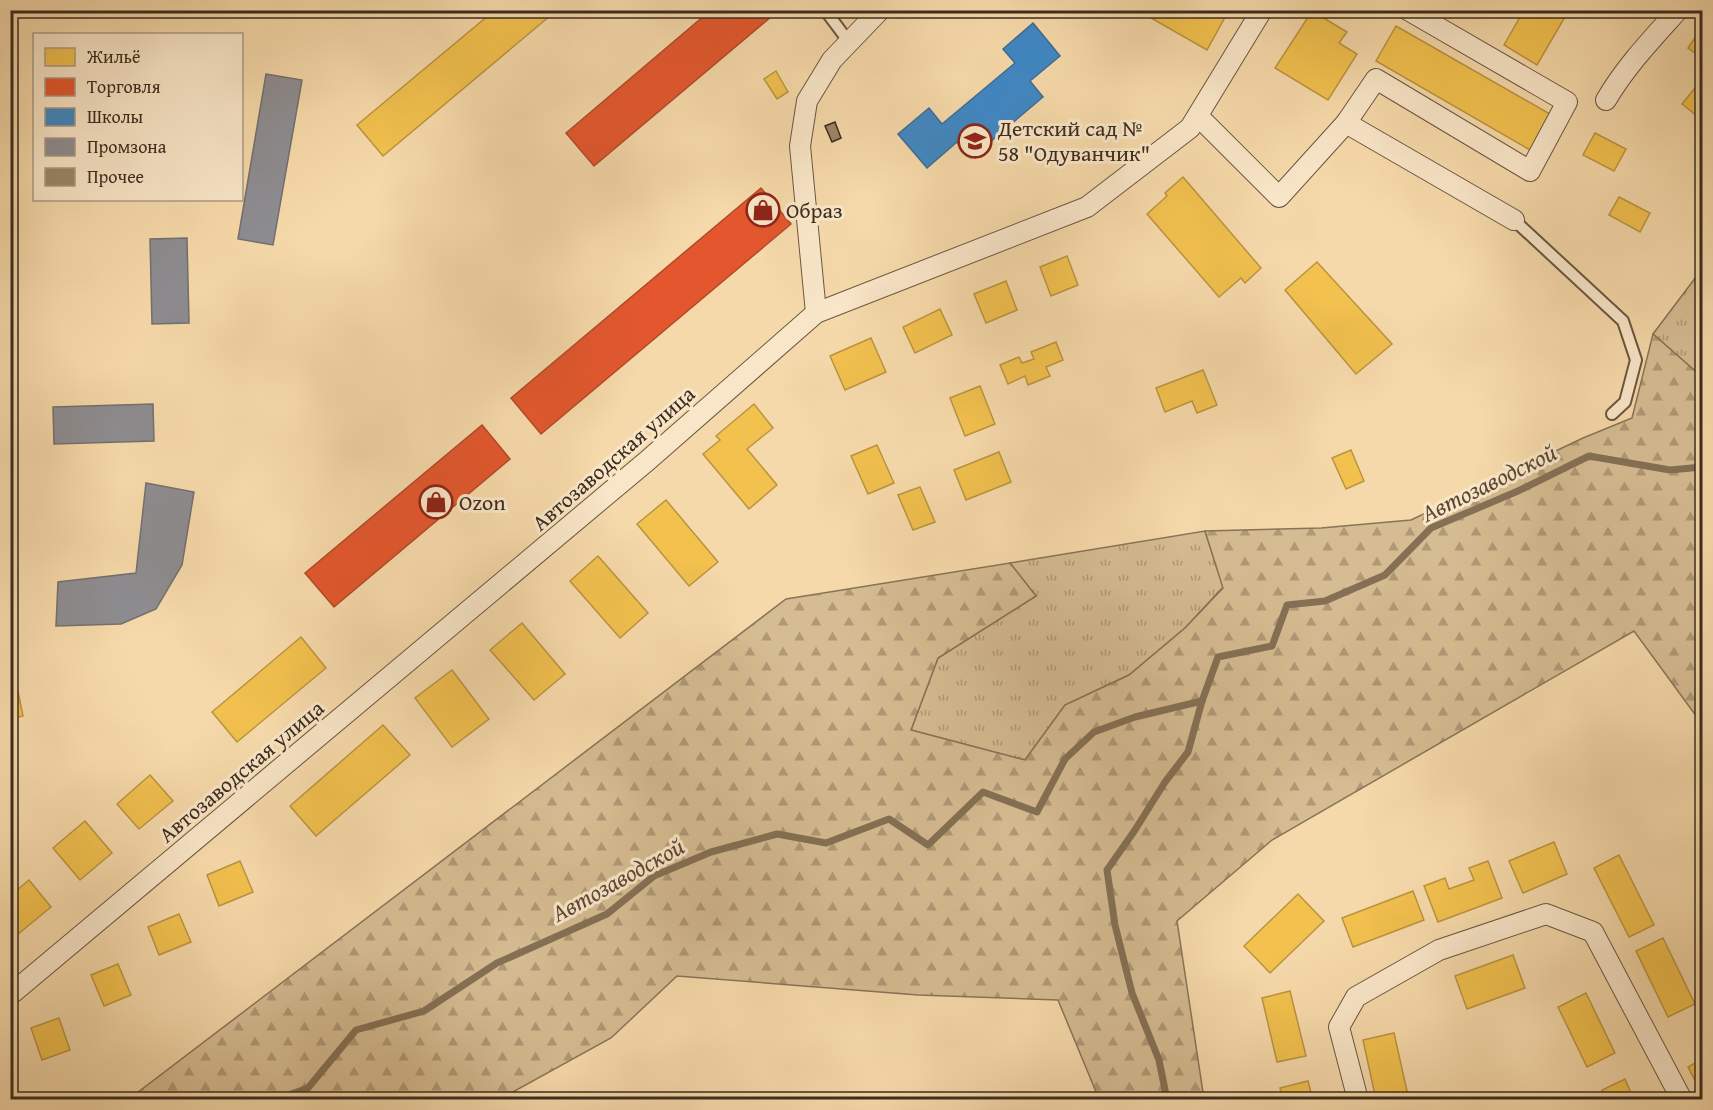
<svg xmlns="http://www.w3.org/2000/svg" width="1713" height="1110" font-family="'Gentium Book Plus',serif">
  <defs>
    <pattern id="grass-tufts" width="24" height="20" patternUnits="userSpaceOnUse" patternTransform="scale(1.5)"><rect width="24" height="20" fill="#d6bc92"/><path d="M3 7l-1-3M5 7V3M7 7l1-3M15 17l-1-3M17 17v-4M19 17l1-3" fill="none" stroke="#af9977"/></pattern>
    <pattern id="forest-firs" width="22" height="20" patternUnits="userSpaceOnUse" patternTransform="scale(1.5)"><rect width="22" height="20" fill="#d6bc92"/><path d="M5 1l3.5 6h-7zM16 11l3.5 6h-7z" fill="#af9977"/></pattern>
  </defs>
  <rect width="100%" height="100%" fill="#f6d9aa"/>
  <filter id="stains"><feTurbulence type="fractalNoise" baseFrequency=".00333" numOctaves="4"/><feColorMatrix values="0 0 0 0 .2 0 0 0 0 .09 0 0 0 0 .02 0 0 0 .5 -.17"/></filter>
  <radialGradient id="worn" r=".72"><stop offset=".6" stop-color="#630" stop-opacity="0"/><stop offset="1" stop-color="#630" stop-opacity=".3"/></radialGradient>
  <!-- grass -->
  <g fill="url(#grass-tufts)" stroke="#887458" stroke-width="1.5">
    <polygon points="1702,269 1702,377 1653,334"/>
    <polygon points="1205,531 1223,587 1185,628 1129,675 1065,705 1025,760 911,730 938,658 1036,596 1010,563"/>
  </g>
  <!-- forest -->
  <polygon fill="url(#forest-firs)" stroke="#887458" stroke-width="1.5" points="1653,334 1702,377 1702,724 1634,631 1272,840 1177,921 1204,1099 1099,1099 1058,1000 918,995 677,976 611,1038 500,1099 129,1099 786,599 1010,563 1036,596 938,658 911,730 1025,760 1065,705 1129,675 1185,628 1223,588 1205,531 1321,528 1411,520 1583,438 1632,418"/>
  <!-- homes -->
  <g fill="#f2c14e" stroke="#bb9440" stroke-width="1.5">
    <polygon points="495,10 557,10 383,156 357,125"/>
    <polygon points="1137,10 1229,10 1207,50"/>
    <polygon points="1524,10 1569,10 1537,65 1504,45"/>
    <polygon points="1312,11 1347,32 1339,43 1357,54 1328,100 1275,68"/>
    <polygon points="1396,26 1550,114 1530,150 1376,61"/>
    <polygon points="1702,27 1702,58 1688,48"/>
    <polygon points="776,71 788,92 777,99 764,79"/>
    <polygon points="1699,83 1702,86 1702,117 1701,119 1682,104"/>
    <polygon points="1595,133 1626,149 1614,171 1583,155"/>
    <polygon points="1183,177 1261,268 1245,283 1241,278 1219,297 1147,214 1167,196 1165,193"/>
    <polygon points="1619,197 1650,213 1640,232 1609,215"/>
    <polygon points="1067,256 1078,285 1051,296 1040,267"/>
    <polygon points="1317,262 1392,344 1356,374 1285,290"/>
    <polygon points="1006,281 1017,310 986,323 974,294"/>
    <polygon points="940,309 952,335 915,353 903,327"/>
    <polygon points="871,338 886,372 845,390 830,356"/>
    <polygon points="1056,342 1063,360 1046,367 1050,376 1028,385 1025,376 1008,384 1000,365 1019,357 1022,363 1034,359 1031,352"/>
    <polygon points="1203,370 1217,405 1197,413 1192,401 1165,412 1156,388"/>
    <polygon points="980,386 995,424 965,436 950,398"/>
    <polygon points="754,404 773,428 747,449 777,485 749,509 703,454 720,440 716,436"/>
    <polygon points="877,445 894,483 868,494 851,456"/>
    <polygon points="1351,450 1364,481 1346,489 1332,458"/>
    <polygon points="999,452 1011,482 966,500 954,470"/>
    <polygon points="920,487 935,522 913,530 898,495"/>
    <polygon points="666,500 718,562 689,586 637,524"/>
    <polygon points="598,556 648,613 620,638 570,581"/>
    <polygon points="522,623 565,674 534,700 490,650"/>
    <polygon points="301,637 326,668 237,742 212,712"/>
    <polygon points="452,670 489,719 452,747 415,698"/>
    <polygon points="15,677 23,716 10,719 10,678"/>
    <polygon points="383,725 410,755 316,836 290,806"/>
    <polygon points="150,775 173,801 139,829 117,804"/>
    <polygon points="85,821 112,853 80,880 53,848"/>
    <polygon points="1554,842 1567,874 1523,893 1509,861"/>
    <polygon points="1619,855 1654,925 1629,937 1594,868"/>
    <polygon points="240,861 253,892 219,906 207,875"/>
    <polygon points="1488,861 1502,898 1438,922 1424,886 1445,878 1449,889 1474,880 1469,868"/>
    <polygon points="29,880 51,907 12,939 10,937 10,896"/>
    <polygon points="1413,891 1424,920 1353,947 1342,918"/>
    <polygon points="1298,894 1324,921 1270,973 1244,946"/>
    <polygon points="179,914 191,942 159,955 148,927"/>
    <polygon points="1663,938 1695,1004 1668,1017 1636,951"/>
    <polygon points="1513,955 1525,988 1467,1009 1455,976"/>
    <polygon points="118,964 131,995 104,1006 91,975"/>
    <polygon points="1290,991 1306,1056 1277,1062 1262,998"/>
    <polygon points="1586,993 1615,1053 1587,1067 1558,1007"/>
    <polygon points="59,1018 70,1050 42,1060 31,1028"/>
    <polygon points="1394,1033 1409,1100 1376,1100 1363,1040"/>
    <polygon points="1702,1059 1702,1094 1688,1067"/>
    <polygon points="1625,1079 1634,1100 1606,1100 1602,1090"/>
    <polygon points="1308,1081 1313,1100 1283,1100 1280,1088"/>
  </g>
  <!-- shops -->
  <g fill="#e4572e" stroke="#b14a29" stroke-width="1.5">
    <polygon points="711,10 778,11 594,166 566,133"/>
    <polygon points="761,188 791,224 541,434 511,398"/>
    <polygon points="482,425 510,459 334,607 305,573"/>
  </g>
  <!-- schools -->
  <polygon fill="#3f88c5" stroke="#3e6c93" stroke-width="1.5" points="1033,23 1060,56 1030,81 1043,97 971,158 957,142 927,168 898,134 929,108 942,124 1015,63 1003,49"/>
  <!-- industry -->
  <g fill="#8d8d92" stroke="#74706f" stroke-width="1.5">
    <polygon points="266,74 302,80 273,245 238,239"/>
    <polygon points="187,238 189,323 152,324 150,239"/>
    <polygon points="153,404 154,441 54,444 53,407"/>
    <polygon points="146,483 194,492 182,565 156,609 121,624 56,626 58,582 136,573"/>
  </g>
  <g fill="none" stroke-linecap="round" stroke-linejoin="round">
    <!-- stream -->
    <g stroke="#857055" stroke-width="7">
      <polyline points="275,1100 308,1088 356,1030 424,1011 497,963 607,914 654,876 711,852 777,834 826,843 889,819 928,845 983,792 1037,812 1065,759 1094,732 1135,717 1202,701 1218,657 1272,646 1287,605 1325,601 1385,575 1431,528 1518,491 1589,456 1670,470 1702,467"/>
      <polyline points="1167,1100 1159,1060 1132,993 1115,925 1107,870 1135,830 1165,782 1188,752 1202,701"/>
    </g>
  </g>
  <!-- building -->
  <polygon fill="#9c8667" stroke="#3b2c1e" stroke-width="1.5" points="835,122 841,138 832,142 825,126"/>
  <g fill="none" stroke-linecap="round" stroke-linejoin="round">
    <!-- service casing -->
    <g stroke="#6a5741" stroke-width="14">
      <g id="service">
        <polyline points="825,10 849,42"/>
        <polyline points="1514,220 1623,321 1636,360 1625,402 1612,414"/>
      </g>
    </g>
    <!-- minor casing -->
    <g stroke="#6a5741" stroke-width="22">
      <g id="minor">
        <path d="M1606,100c20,-34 46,-61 72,-90"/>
        <polyline points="1198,116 1279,197 1346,123 1376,79 1530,171 1567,102 1408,10"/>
        <polyline points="1346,123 1514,220"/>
        <polyline points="816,313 800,146 807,101 832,60 880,10"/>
        <polyline points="10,995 647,461 816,313 1087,207 1190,128 1262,10"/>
        <polyline points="1358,1100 1339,1027 1356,997 1439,950 1546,914 1593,932 1682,1100"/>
      </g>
    </g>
    <!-- service -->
    <use href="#service" stroke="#f9e6c8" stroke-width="10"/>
    <!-- minor -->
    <use href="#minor" stroke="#f9e6c8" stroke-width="20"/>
  </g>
  <!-- icons -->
  <defs>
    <g id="school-ring" transform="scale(1.725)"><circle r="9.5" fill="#f9e6c8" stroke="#8f2418" stroke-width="1.5"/><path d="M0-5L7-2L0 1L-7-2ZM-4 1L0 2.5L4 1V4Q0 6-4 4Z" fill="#8f2418"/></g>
    <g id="shop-ring" transform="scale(1.725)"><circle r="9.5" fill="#f9e6c8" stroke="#8f2418" stroke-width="1.5"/><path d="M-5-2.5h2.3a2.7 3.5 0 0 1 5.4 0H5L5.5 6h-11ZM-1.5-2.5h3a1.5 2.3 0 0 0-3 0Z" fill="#8f2418"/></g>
  </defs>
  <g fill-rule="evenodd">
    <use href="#school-ring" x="975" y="141"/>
    <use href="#shop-ring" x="763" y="210"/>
    <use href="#shop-ring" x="436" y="502"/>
  </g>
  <g text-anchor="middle" stroke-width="6" stroke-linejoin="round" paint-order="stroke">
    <!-- poi labels -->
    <g font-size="22" fill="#3b2c1e" stroke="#f9e6c8" text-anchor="start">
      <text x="998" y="136">Детский сад №<tspan x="998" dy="25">58 "Одуванчик"</tspan></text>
      <text x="786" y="218">Образ</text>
      <text x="459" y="510">Ozon</text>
    </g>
    <!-- street labels -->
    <g font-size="22" fill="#3b2c1e" stroke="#f9e6c8">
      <text transform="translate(613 458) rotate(-41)" y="8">Автозаводская улица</text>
      <text transform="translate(241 771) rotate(-40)" y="8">Автозаводская улица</text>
    </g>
    <!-- water labels -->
    <g font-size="24" font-style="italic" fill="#5a4835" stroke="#f9e6c8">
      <text transform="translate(1489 483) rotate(-26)" y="8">Автозаводской</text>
      <text transform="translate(618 880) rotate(-29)" y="8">Автозаводской</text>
    </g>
  </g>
  <!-- margin -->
  <rect width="1713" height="1110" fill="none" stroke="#f6d9aa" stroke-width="36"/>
  <rect x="12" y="12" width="1689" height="1086" fill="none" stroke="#3b2c1e" stroke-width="3"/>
  <rect x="18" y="18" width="1677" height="1074" fill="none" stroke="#3b2c1e" stroke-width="1.5"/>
  <!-- legend -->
  <rect x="33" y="33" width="210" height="168" fill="#f9e6c8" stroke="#ad9c84" stroke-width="1.5"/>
  <rect x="45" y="48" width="30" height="18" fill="#f2c14e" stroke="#ad9c84" stroke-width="1.5"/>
  <text x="87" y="63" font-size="18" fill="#3b2c1e">Жильё</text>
  <rect x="45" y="78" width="30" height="18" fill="#e4572e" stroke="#ad9c84" stroke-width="1.5"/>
  <text x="87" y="93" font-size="18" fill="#3b2c1e">Торговля</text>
  <rect x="45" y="108" width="30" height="18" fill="#3f88c5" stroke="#ad9c84" stroke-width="1.5"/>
  <text x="87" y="123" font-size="18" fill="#3b2c1e">Школы</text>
  <rect x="45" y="138" width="30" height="18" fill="#8d8d92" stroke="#ad9c84" stroke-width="1.5"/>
  <text x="87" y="153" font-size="18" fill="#3b2c1e">Промзона</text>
  <rect x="45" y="168" width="30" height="18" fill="#9c8667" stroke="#ad9c84" stroke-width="1.5"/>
  <text x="87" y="183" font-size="18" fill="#3b2c1e">Прочее</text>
  <rect width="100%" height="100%" filter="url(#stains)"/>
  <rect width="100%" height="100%" fill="url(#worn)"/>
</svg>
